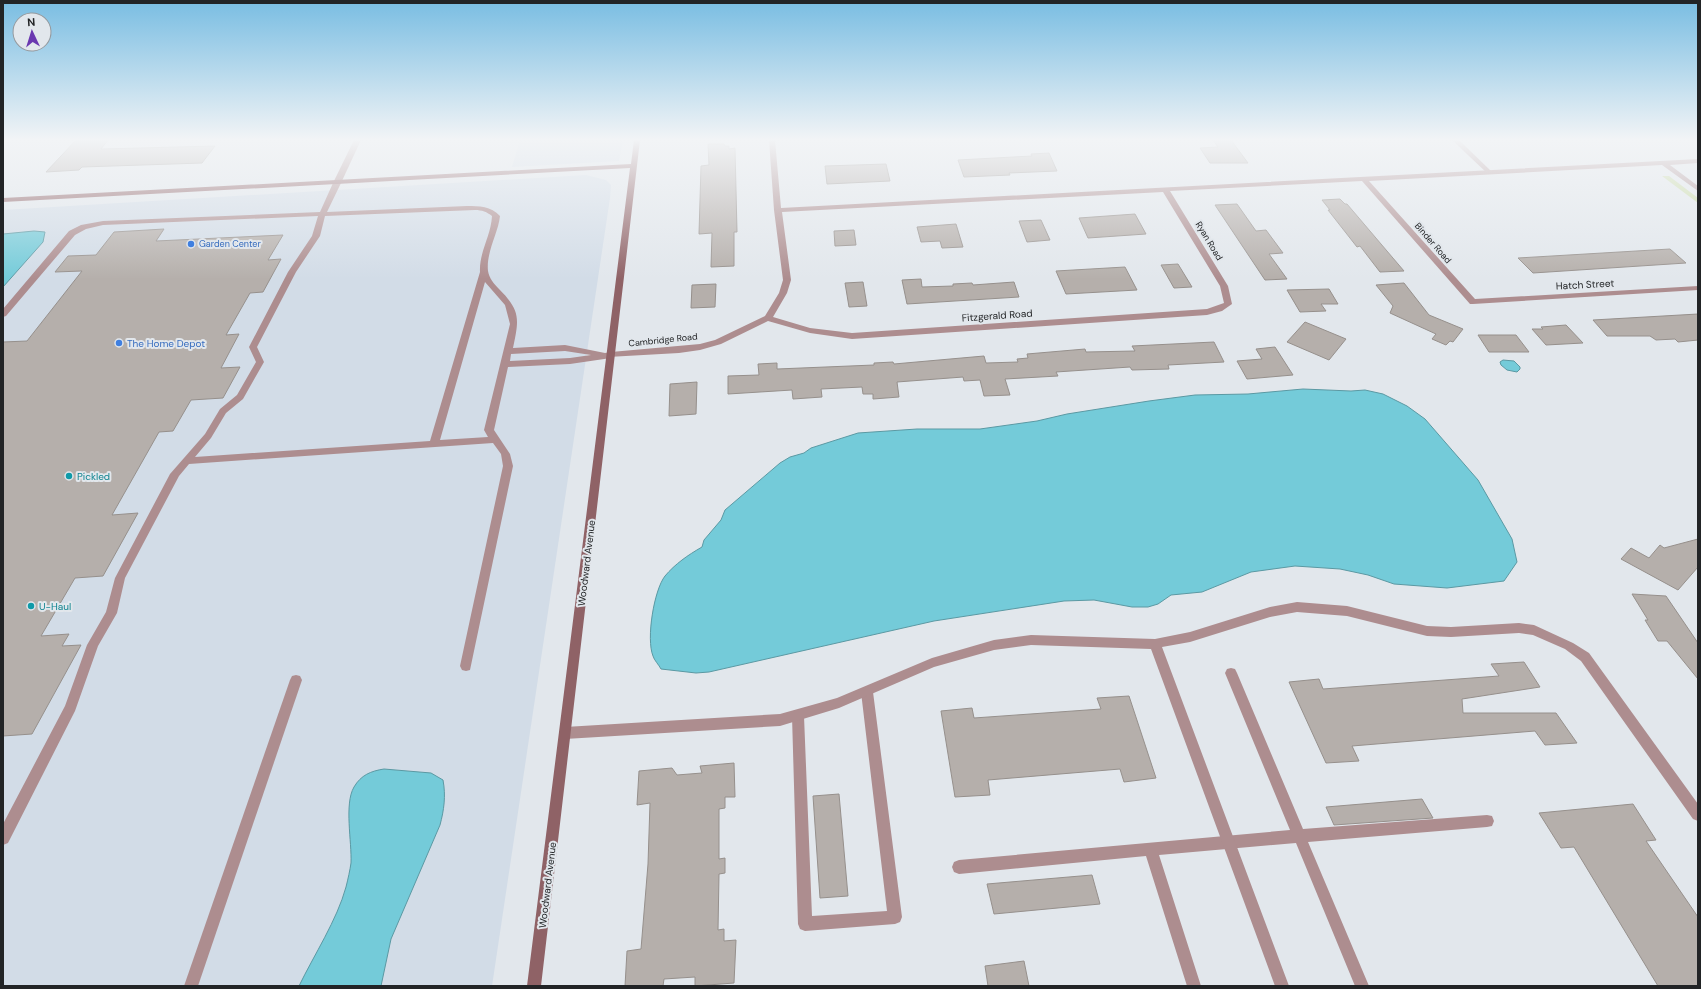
<svg xmlns="http://www.w3.org/2000/svg" width="1701" height="989" font-family="'DM Sans',sans-serif">
  <rect width="100%" height="100%" fill="#e2e7ec"/>
  <!-- built -->
  <g fill="#d2dce7">
    <polygon points="520,140 623,140 619,161 512,167"/>
    <polygon points="586,175 606,180 611,185 610,198 492,986 3,986 3,210"/>
  </g>
  <!-- green -->
  <polygon fill="#c6d99d" points="1662,176 1669,176 1698,198 1698,203"/>
  <!-- water -->
  <g fill="#74cbd9" stroke="#5b99a3">
    <polygon points="34,231 45,232 43,242 3,287 3,234"/>
    <polygon points="1503,360 1514,361 1520,367 1520,369 1517,372 1507,370 1501,365 1500,362"/>
    <path d="M1303,389l48,2 14,-1 18,4 24,12 18,13 53,61 34,59 5,23 -13,19 -57,7 -53,-4 -26,-9 -28,-6 -45,-3 -44,6 -49,20 -31,3 -13,9 -10,3h-16l-38,-7 -30,1 -130,20 -225,51 -13,1 -35,-4c-2,-4 -7,-9 -8,-13 -7,-17 1,-66 12,-80 10,-12 23,-21 37,-29l2,-7 17,-20 4,-10 55,-47 10,-6 14,-4 7,-5 47,-15 59,-4h63l57,-8 30,-7 82,-13 46,-6 53,-1z"/>
    <path d="M384,769l47,4 12,7c3,16 1,30 -3,45l-49,114 -10,47h-82c15,-31 38,-66 47,-99 2,-8 4,-17 5,-24 1,-21 -7,-59 3,-76 7,-12 17,-16 30,-18z"/>
  </g>
  <!-- building -->
  <g fill="#b5afab" stroke="#96908c">
    <polygon points="76,140 108,140 101,149 215,146 202,163 82,167 79,170 46,172"/>
    <polygon points="1213,140 1231,140 1248,163 1210,163 1200,148 1218,147"/>
    <polygon points="708,144 724,144 725,146 729,146 729,149 735,148 737,232 734,232 734,266 711,267 712,233 699,234 701,166 709,165"/>
    <polygon points="1049,153 1057,171 1009,173 1010,175 964,177 958,160 1032,156 1031,154"/>
    <polygon points="886,164 890,181 827,184 825,166"/>
    <polygon points="1340,199 1345,204 1347,204 1404,271 1380,272 1360,246 1357,247 1328,210 1330,210 1322,200"/>
    <polygon points="1237,204 1256,231 1266,230 1283,253 1269,254 1287,279 1265,280 1215,205"/>
    <polygon points="1135,214 1146,234 1088,238 1079,218"/>
    <polygon points="1041,220 1050,240 1027,242 1019,221"/>
    <polygon points="956,224 963,247 942,248 940,241 921,242 917,227"/>
    <polygon points="164,229 156,241 283,235 268,260 281,259 263,292 250,293 226,335 239,334 221,368 240,367 223,398 191,400 173,431 159,432 112,515 138,513 103,576 75,578 41,636 69,634 62,646 81,645 32,734 3,736 3,342 27,341 82,271 55,272 68,256 96,255 114,232"/>
    <polygon points="854,230 856,245 835,246 834,231"/>
    <polygon points="1670,249 1686,263 1533,273 1518,258"/>
    <polygon points="1178,264 1192,287 1174,288 1161,265"/>
    <polygon points="1125,267 1137,290 1066,294 1056,271"/>
    <polygon points="921,279 922,287 953,286 953,284 972,283 973,285 1014,282 1019,297 907,304 902,280"/>
    <polygon points="863,282 867,306 849,307 845,283"/>
    <polygon points="1404,283 1429,315 1463,329 1453,342 1450,341 1446,345 1432,339 1436,334 1390,313 1393,306 1376,285"/>
    <polygon points="716,284 715,307 691,308 692,285"/>
    <polygon points="1329,289 1338,304 1321,304 1326,311 1300,312 1287,290"/>
    <polygon points="1698,314 1698,340 1678,342 1675,339 1656,340 1650,336 1607,336 1593,320"/>
    <polygon points="1305,322 1346,339 1329,360 1287,342"/>
    <polygon points="1566,325 1583,343 1546,345 1532,329 1543,329 1541,327"/>
    <polygon points="1478,335 1516,335 1529,352 1489,352"/>
    <polygon points="1214,342 1224,362 1168,365 1169,369 1132,370 1130,367 1056,372 1058,376 1005,379 1010,395 984,396 980,380 964,381 963,377 897,382 899,397 873,399 873,394 863,394 862,387 821,389 822,397 793,399 792,390 728,394 728,376 759,375 758,364 777,363 777,369 874,365 874,363 893,362 894,364 984,356 986,363 1018,362 1017,359 1028,358 1027,354 1085,349 1086,352 1135,351 1132,346"/>
    <polygon points="1275,347 1293,375 1247,379 1237,361 1262,359 1256,349"/>
    <polygon points="697,382 696,414 669,416 670,384"/>
    <polygon points="1698,539 1698,567 1678,590 1621,559 1631,548 1649,558 1660,545 1664,548"/>
    <polygon points="1632,594 1666,596 1698,643 1698,679 1667,641 1658,641 1645,620 1648,620"/>
    <polygon points="1524,662 1540,687 1462,699 1463,713 1556,713 1577,743 1545,745 1535,731 1352,746 1359,761 1326,763 1289,682 1319,679 1323,689 1499,676 1491,664"/>
    <polygon points="1129,696 1156,778 1124,782 1120,769 988,780 990,795 955,797 941,711 972,708 974,718 1101,709 1097,698"/>
    <polygon points="734,763 735,797 725,797 725,808 719,809 719,859 725,858 725,873 719,874 718,930 724,929 724,941 736,940 734,983 695,986 695,977 664,979 663,986 625,986 627,951 641,949 648,864 650,803 637,805 639,771 672,768 677,775 702,773 700,766"/>
    <polygon points="839,794 848,896 820,898 813,796"/>
    <polygon points="1422,799 1433,818 1334,825 1326,807"/>
    <polygon points="1633,804 1656,840 1646,841 1698,917 1698,986 1658,986 1574,847 1561,848 1539,813"/>
    <polygon points="1092,875 1100,904 994,914 987,884"/>
    <polygon points="1024,961 1029,986 988,986 985,966"/>
  </g>
  <g fill="none" stroke-linecap="round" stroke-linejoin="round">
    <!-- lane -->
    <g fill="#ad8d8f" fill-rule="evenodd">
      <polygon points="1452,140 1459,140 1491,171 1491,173 1487,173"/>
      <path d="M337,181l4,2 -14,29 140,-6c12,0 24,0 33,10 -2,18 -14,36 -12,55 1,7 6,13 11,18 22,22 20,30 14,59l52,-3 40,8 6,-1 4,3 -4,3 -41,6 -62,3 -14,63 16,24 3,12 -43,204 -4,1 -4,-1 -2,-4 43,-200 -2,-12 -8,-11 -304,21 -10,12 -54,102 -8,35 -19,33 -23,65 -67,132 -5,2v-21l62,-118 22,-61 19,-33 9,-34 55,-104 35,-40 15,-25 17,-14 19,-33 -7,-15 39,-75 24,-36 6,-20 -215,9 -17,4 -11,6 -69,81 -3,1v-8l66,-78 12,-6 22,-4 217,-9 13,-29zM475,210c7,0 12,2 17,6 -1,20 -13,36 -12,56l-50,169 -235,16 16,-19 15,-25 17,-14 21,-37 -7,-15 39,-75 24,-36 5,-20zM485,282l20,23 5,19 -26,106 4,7 -48,3zM565,351l26,4 -21,3 -60,3 1,-7z"/>
      <polygon points="1231,668 1235,669 1237,673 1303,829 1487,815 1492,816 1494,821 1492,826 1487,827 1308,842 1369,986 1355,986 1296,843 1159,855 1201,986 1187,986 1146,856 959,874 954,872 952,867 954,862 959,860 1290,830 1225,673 1227,669"/>
      <polygon points="296,675 300,676 302,680 198,986 184,986 290,680 292,676"/>
      <polygon points="867,687 871,688 873,692 902,917 900,922 895,924 805,931 800,929 798,924 792,716 794,712 798,711 802,712 804,716 812,916 887,911 861,692 863,688"/>
    </g>
    <!-- street -->
    <g fill="#ad8d8f" fill-rule="evenodd">
      <polygon points="354,140 361,140 341,183 335,184 333,183"/>
      <path d="M769,140h6l6,68 917,-49v4l-28,2 28,21v5l-36,-26 -293,16 106,118 223,-13v4l-225,14h-3l-108,-123 -192,10 58,95 4,18 -10,7 -15,4 -355,24 -42,-6 -42,-12 -47,23 -21,6 -21,3 -71,4 -1,-2 1,-2 3,-1 89,-8 15,-4 50,-24 14,-23 4,-13 -9,-70zM1163,192l57,94 4,17 -17,6 -355,24 -42,-5 -37,-11 14,-24 4,-13 -9,-68z"/>
      <polygon points="1297,602 1347,606 1427,626 1451,627 1519,623 1534,625 1573,643 1589,653 1698,804 1698,821 1693,819 1581,661 1565,649 1533,635 1519,633 1451,637 1427,636 1347,616 1297,612 1270,617 1190,642 1162,647 1289,986 1275,986 1151,649 1031,645 994,650 934,667 839,708 780,726 565,739 561,737 559,733 561,729 565,727 780,714 837,698 932,658 994,640 1031,635 1155,639 1190,632 1270,607"/>
    </g>
    <!-- secondary -->
    <polygon fill="#8f6266" fill-rule="evenodd" points="634,140 640,140 541,986 527,986 630,168 3,202 3,198 631,164"/>
  </g>
  <!-- sky -->
  <linearGradient id="sky" x2="0" y2="1"><stop stop-color="#79bde2"/><stop offset="0.5" stop-color="#f2f4f6"/><stop offset="1" stop-color="#f2f4f6" stop-opacity="0"/></linearGradient>
  <rect width="1701" height="279" fill="url(#sky)"/>
  <!-- markers -->
  <g fill="#3f7fe0" stroke="#e2e7ec" stroke-width="1.5">
    <circle cx="191" cy="244" r="4"/>
    <circle cx="119" cy="343" r="4"/>
  </g>
  <g fill="#0f9aa8" stroke="#e2e7ec" stroke-width="1.5">
    <circle cx="69" cy="476" r="4"/>
    <circle cx="31" cy="606" r="4"/>
  </g>
  <g text-anchor="middle" stroke-width="4" stroke-linejoin="round" paint-order="stroke">
    <!-- far-street labels -->
    <g font-size="9" fill="#222426" stroke="#e2e7ec">
      <text transform="translate(1209 241) rotate(59)" y="3">Ryan Road</text>
      <text transform="translate(1433 243) rotate(49)" y="3">Binder Road</text>
      <text transform="translate(663 340) rotate(-6)" y="3">Cambridge Road</text>
    </g>
    <!-- far-shop labels -->
    <g font-size="9" fill="#366cbe" stroke="#e2e7ec" text-anchor="start">
      <text x="199" y="247">Garden Center</text>
    </g>
    <!-- street labels -->
    <g font-size="10" fill="#222426" stroke="#e2e7ec">
      <text transform="translate(1585 284) rotate(-3)" y="4">Hatch Street</text>
      <text transform="translate(997 315) rotate(-4)" y="4">Fitzgerald Road</text>
      <text transform="translate(586 563) rotate(-83)" y="4">Woodward Avenue</text>
      <text transform="translate(547 885) rotate(-83)" y="4">Woodward Avenue</text>
    </g>
    <!-- shop labels -->
    <g font-size="10" fill="#366cbe" stroke="#e2e7ec" text-anchor="start">
      <text x="127" y="347">The Home Depot</text>
    </g>
    <!-- culture labels -->
    <g font-size="10" fill="#0d838f" stroke="#e2e7ec" text-anchor="start">
      <text x="77" y="480">Pickled</text>
      <text x="39" y="610">U-Haul</text>
    </g>
  </g>
  <!-- border -->
  <rect width="1701" height="989" fill="none" stroke="#222426" stroke-width="8"/>
  <!-- north arrow -->
  <g transform="translate(32 32) rotate(356)"><circle r="19" fill="#e2e7ec" stroke="#95999d"/>
  <path d="M0-3L7 15L0 10L-7 15Z" fill="#6a38b0"/>
  <text y="-6" font-size="11" font-weight="bold" text-anchor="middle" fill="#222426">N</text>
  </g>
</svg>
